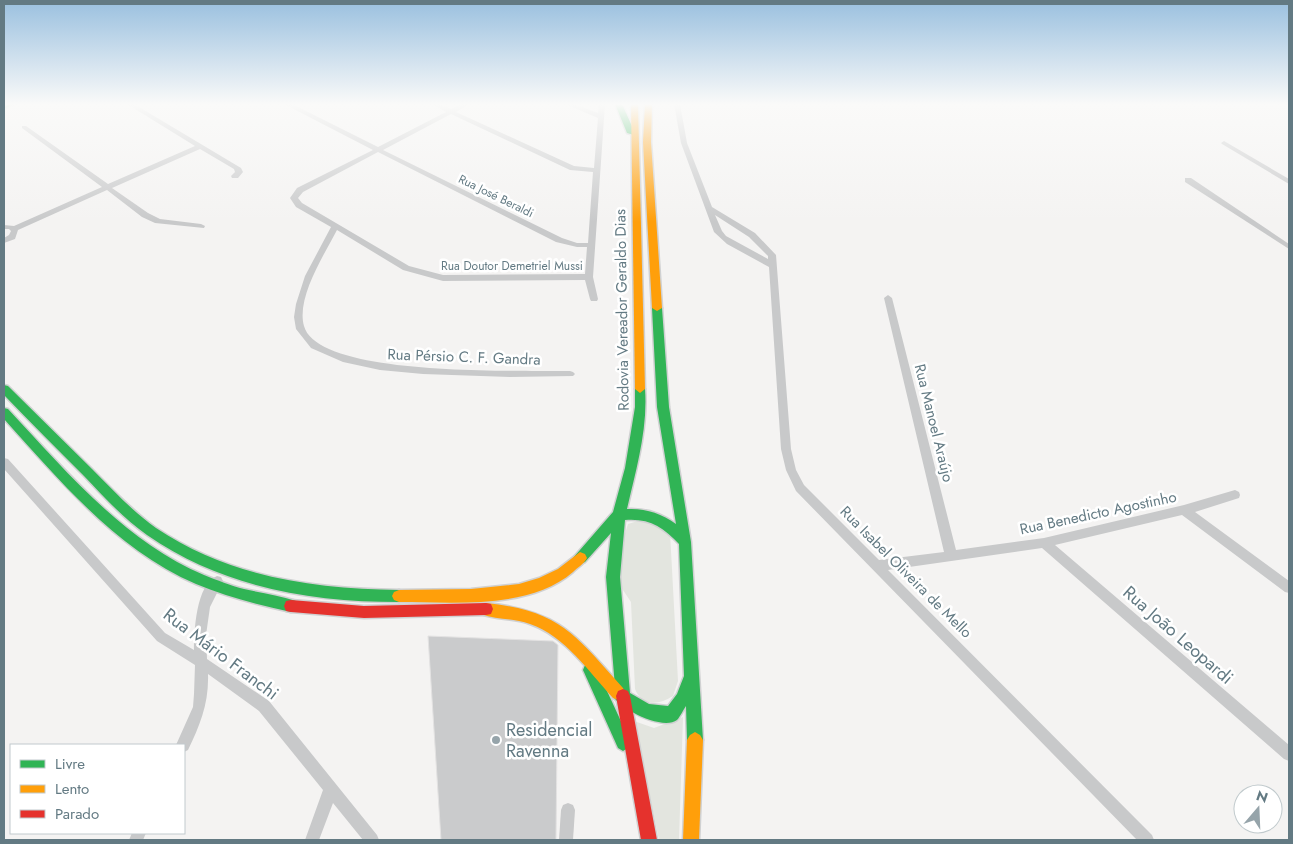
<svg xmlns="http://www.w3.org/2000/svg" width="1293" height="844" font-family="Jost,sans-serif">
  <rect width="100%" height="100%" fill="#f4f3f2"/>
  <!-- green -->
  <g fill="#e3e5df">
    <path d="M641,520l29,12 8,149 -5,15c-14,9 -31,11 -38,-7l-4,-87 -10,-15v-41l7,-22z"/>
    <polygon points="683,717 679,840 659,840 634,721 654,728"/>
  </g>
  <!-- building -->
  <polygon fill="#cacbcc" stroke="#e3e2e2" points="428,636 553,641 558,645 556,840 441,840"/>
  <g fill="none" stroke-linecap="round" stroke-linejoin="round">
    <!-- fast casing -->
    <g stroke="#d0d1d2" stroke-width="3">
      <g id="fast">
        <polygon points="4,104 14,104 4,109"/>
        <polygon points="615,104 622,104 635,133 634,135 627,133"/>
        <path d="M657,305l5,3 7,99 22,135 12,198 -3,5 -5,3 -5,-3 -3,-5 -1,-34c-3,4 -6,11 -9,14 -15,11 -60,-12 -66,-27l4,-6 -9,-110 5,-44 -26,29 -5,2 -5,-2 -2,-4 40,-46 12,-44 10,-61v-18l5,-4 5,4c3,40 -9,81 -18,120 18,-1 34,4 49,15l-19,-117 -5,-99zM625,520c24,-2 38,7 54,24l5,132 -7,18 -9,12 -19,-2 -19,-11 -10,-116z"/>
        <path d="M4,385l4,1c28,28 56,55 84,83 20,20 40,42 64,59 73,49 157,61 243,62l5,2 2,4 -2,4 -5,2c-89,0 -177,-15 -252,-67 -23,-16 -43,-38 -63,-59 -27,-27 -54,-54 -80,-81z"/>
        <path d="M4,408l4,1c58,62 116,132 196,166 13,5 27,11 40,14 17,4 35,6 52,12l2,5 -2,5 -5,1c-32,-7 -64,-15 -95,-28 -79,-34 -136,-103 -192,-165z"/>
        <polygon points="590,663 595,665 631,743 628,748 623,751 618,748 583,670 585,665"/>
      </g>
    </g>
    <!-- slow casing -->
    <g stroke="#d0d1d2" stroke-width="3">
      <g id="slow">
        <polygon points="631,104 638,104 645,389 640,393 635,389"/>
        <polygon points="645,104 652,104 651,142 662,308 657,311 652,308 643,142"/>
        <path d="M580,552l5,2 2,4c-3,6 -9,9 -14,14 -44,38 -120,30 -174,30l-5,-2 -2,-4 2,-4 5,-2 72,-1 48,-5 20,-6 19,-9z"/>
        <path d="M486,603c75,8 89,32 137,85l2,5 -2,5 -5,2 -5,-2c-24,-26 -48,-62 -83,-74 -16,-6 -33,-4 -49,-10l-2,-5 2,-5z"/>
        <polygon points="695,732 700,735 703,740 699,840 683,840 687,740 690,735"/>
      </g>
    </g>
    <!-- jam casing -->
    <g stroke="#d0d1d2" stroke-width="3">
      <g id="jam">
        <polygon points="291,600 364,606 486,603 491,604 493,609 491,614 486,615 364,618 291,612 286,611 284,606 286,601"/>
        <polygon points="623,689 628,691 630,696 657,840 641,840 616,696 618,691"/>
      </g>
    </g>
    <!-- street -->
    <g fill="#c8c9ca" fill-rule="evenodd">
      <polygon points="127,104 134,104 241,168 243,172 238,178 232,178 231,176 235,172 234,169 200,149 112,188 148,213 160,219 201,224 205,226 204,228 155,223 142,217 107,190 18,230 15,239 4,243 4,238 9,235 11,231 9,229 4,229 4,225 14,226 102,187 22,128 22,126 26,126 108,184 195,146"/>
      <path d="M284,104h8l86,43 68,-35 -14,-8h8l11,5 11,-5h7l-13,8 118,54 20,2 4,-50 -33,-14h8l25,9 1,-9h6l-12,173 5,22 -1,2h-6l-1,-2 -5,-19 -142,1 -40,-11 -66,-40c-13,25 -41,68 -33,96 14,52 220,44 266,45l3,1 2,2 -2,2 -63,1 -87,-3 -43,-4 -37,-8 -32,-14 -15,-19 -2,-12 2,-13 9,-28 26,-49 -35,-20 -6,-9 7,-10 76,-38zM451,114l119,56 23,2 -5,71h-11l-15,-5 -179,-88zM378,152l178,90 21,5h10l-2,27 -142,1 -34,-9 -107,-63 -4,-5 5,-6z"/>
      <path d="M674,104h6l7,39 25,64 43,26 21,22 15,194 5,21 8,15 75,75 65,-8 -60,-254 4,-3 4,3 64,252 88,-12 140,-33 51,-15 4,2 1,3 -1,3 -44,14 94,69v12l-4,-1 -103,-77 -127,30 234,200v16l-5,-2 -242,-211 -154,22 264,265 2,5h-17l-341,-349 -10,-21 -5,-21 -12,-182 -42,-23 -13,-12 -33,-89zM715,215l34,22 19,19v3l-42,-23 -4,-5z"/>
      <polygon points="1224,141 1289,179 1289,184 1222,144 1221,143"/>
      <polygon points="1185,178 1191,178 1289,244 1289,249 1185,182"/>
      <path d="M4,458l4,1 157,174 29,17c0,-18 2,-66 23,-74l4,1 2,4 -13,26 -4,28 1,24 62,42 108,134 2,5h-16l-30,-37 -14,37h-14l18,-50 -64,-79 -51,-37c1,29 -8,51 -20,76l-4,2v-7h-8l17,-38 1,-13 1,-29 -38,-24 -153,-172z"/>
      <polygon points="568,803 573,805 575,810 573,840 559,840 561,810 563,805"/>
      <polygon points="132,833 146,833 143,840 129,840"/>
    </g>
    <!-- fast -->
    <use href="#fast" fill="#30b455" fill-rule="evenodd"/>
    <!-- slow -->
    <use href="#slow" fill="#ff9f0a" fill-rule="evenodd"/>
    <!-- jam -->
    <use href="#jam" fill="#e5322d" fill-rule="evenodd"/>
  </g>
  <!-- sky -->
  <linearGradient id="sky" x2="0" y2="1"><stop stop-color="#9ac0df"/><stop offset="0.47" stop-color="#fafaf9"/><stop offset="1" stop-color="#fafaf9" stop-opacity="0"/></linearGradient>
  <rect width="1293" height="222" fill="url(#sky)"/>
  <!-- markers -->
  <circle fill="#96a4aa" stroke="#fff" stroke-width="2" cx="496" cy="740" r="5"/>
  <g text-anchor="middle" stroke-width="5" stroke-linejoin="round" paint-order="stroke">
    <!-- far-street labels -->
    <g font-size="12" fill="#637a83" stroke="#fff">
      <text transform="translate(496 196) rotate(26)" y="4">Rua José Beraldi</text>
      <text x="512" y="270">Rua Doutor Demetriel Mussi</text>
    </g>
    <!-- street labels -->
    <g font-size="15" fill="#637a83" stroke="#fff">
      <text transform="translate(622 310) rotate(-91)" y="5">Rodovia Vereador Geraldo Dias</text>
      <text transform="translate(464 357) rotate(2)" y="5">Rua Pérsio C. F. Gandra</text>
      <text transform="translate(934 423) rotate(76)" y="5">Rua Manoel Araújo</text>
      <text transform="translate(1098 513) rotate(-12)" y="5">Rua Benedicto Agostinho</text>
      <text transform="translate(906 572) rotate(45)" y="5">Rua Isabel Oliveira de Mello</text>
    </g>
    <!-- near-street labels -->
    <g font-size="18" fill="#637a83" stroke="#fff">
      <text transform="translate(1178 635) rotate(41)" y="6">Rua João Leopardi</text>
      <text transform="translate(221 654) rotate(37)" y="6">Rua Mário Franchi</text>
    </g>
    <!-- near-poi labels -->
    <g font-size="18" fill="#637a83" stroke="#fff" text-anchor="start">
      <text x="506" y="736">Residencial<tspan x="506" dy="21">Ravenna</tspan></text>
    </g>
  </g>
  <!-- border -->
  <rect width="1293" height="844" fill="none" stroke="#637a83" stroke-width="10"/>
  <!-- legend -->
  <rect x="10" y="744" width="175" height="90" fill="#ffffff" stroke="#c1cacd"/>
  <rect x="20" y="760" width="25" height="8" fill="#30b455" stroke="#c1cacd"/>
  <text x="55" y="769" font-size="15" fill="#637a83">Livre</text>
  <rect x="20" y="785" width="25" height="8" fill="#ff9f0a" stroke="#c1cacd"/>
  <text x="55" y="794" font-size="15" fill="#637a83">Lento</text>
  <rect x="20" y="810" width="25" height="8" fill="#e5322d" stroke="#c1cacd"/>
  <text x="55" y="819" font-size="15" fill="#637a83">Parado</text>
  <!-- north arrow -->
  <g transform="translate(1258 809) rotate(19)"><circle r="24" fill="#ffffff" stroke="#c1cacd"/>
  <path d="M0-4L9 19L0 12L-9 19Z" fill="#96a4aa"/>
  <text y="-8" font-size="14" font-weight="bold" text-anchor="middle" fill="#637a83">N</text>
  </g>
</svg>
